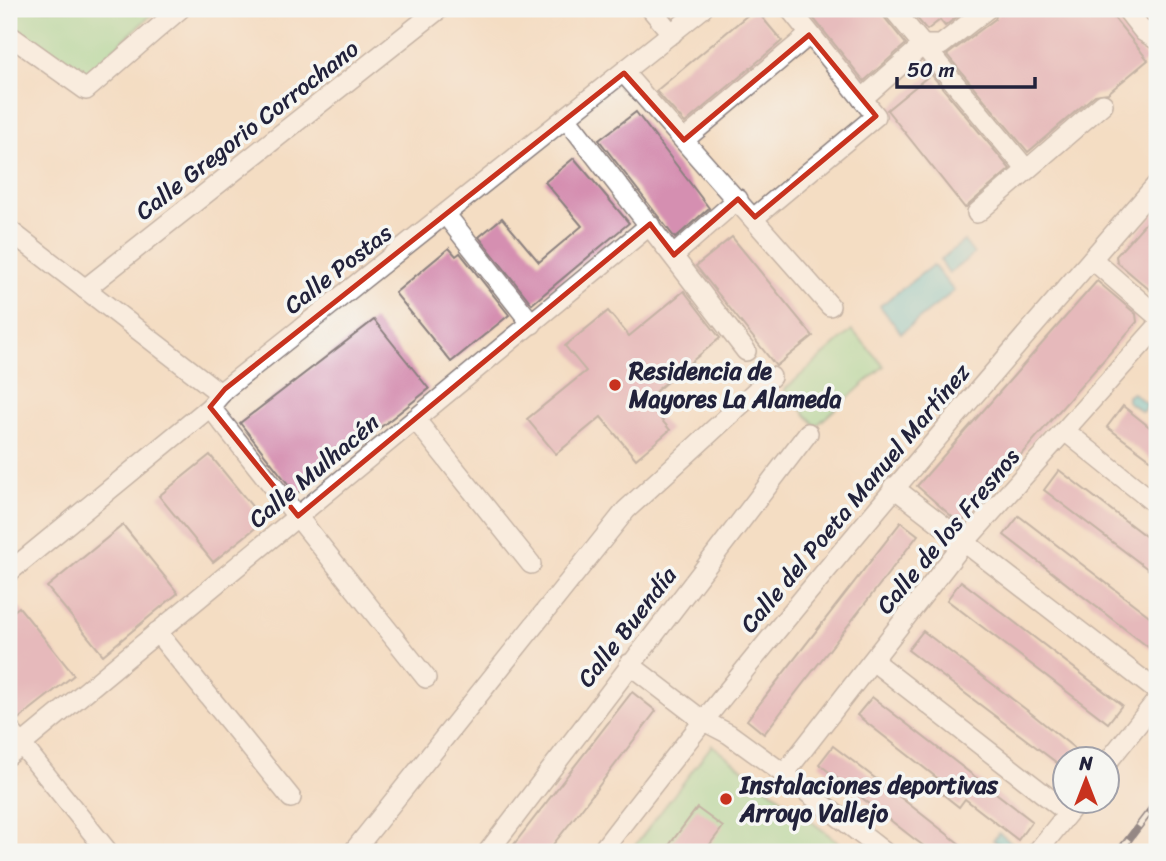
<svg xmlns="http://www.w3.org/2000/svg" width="1166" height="861" font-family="Sriracha,sans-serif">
  <rect width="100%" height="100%" fill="#f6f6f2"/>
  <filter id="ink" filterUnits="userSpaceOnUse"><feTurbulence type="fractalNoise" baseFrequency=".0143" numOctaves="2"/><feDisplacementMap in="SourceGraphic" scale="14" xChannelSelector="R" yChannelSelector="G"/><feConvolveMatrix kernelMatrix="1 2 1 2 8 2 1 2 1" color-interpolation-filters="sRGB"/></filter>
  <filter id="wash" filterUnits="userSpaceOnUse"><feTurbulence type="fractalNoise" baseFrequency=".00686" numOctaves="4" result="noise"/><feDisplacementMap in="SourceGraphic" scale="28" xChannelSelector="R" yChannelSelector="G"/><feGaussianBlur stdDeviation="1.57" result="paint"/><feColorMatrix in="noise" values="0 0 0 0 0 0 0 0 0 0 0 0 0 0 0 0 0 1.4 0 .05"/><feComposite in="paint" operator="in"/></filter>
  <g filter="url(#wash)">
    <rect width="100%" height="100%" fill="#f4ddc3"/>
    <!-- green -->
    <g fill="#92df9d" stroke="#5a806c" stroke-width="2">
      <polygon points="9,9 158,9 84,76 9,24"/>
      <polygon points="852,330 884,366 816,426 784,390"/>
      <polygon points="712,745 851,852 630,852"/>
    </g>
    <!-- water -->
    <g fill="#5dc9d5" stroke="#407688" stroke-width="2">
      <polygon points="964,241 974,254 949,273 940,260"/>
      <polygon points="933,265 954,291 901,333 880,306"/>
      <polygon points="1133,393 1148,405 1142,412 1127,401 1127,396"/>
      <polygon points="999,833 1015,845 1010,852 993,840"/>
    </g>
    <g id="blocks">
      <!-- building -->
      <g fill="#d58fb1">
        <polygon points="755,9 782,41 685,123 656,91"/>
        <polygon points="806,9 881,9 884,17 906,44 864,81"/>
        <polygon points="909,9 967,9 945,26 940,20 927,30"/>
        <polygon points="999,9 1107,9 1148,60 1108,93 1095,95 1028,152 947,55 995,19"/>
        <polygon points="931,74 1010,169 965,208 887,110"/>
        <polygon points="636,112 709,208 675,238 599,140"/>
        <polygon points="574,158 629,223 532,304 479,237 502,218 539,262 582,226 545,182"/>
        <polygon points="1157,210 1157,296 1117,262 1116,256"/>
        <polygon points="732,237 813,336 776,366 696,266"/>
        <polygon points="449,248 456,256 460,253 509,315 451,362 395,293"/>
        <polygon points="1097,281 1136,314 1137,322 963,521 957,521 917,486"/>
        <polygon points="684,291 720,338 645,400 670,430 636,459 601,417 556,454 527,419 586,371 565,346 608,311 629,336"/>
        <polygon points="374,320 429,389 296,494 240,423"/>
        <polygon points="1123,406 1157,433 1157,464 1107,427"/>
        <polygon points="210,455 264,521 213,562 159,496"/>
        <polygon points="1059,470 1157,545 1157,576 1044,490"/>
        <polygon points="1019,516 1157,622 1157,654 1004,535"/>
        <polygon points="901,522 918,535 764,734 747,720"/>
        <polygon points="123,525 178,593 103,655 47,587"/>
        <polygon points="961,581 1122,705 1108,723 947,600"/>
        <polygon points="19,607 74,675 17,720 9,711 9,615"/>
        <polygon points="923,631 1032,714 1089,760 1065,760 1065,769 925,663 908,650"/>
        <polygon points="632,692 656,711 579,812 547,852 508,852"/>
        <polygon points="872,697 1032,821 1018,840 965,799 959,807 940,792 946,785 857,715"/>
        <polygon points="833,746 905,801 970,852 932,852 913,838 819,764"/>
        <polygon points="697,808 723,827 704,852 664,852"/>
      </g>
    </g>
  </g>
  <g filter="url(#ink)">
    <use href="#blocks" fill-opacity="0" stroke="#8b807f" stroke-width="2"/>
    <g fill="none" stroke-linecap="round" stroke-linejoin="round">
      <!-- street casing -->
      <g stroke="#8b807f" stroke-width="22">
        <g id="street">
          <polyline points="651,9 672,34"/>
          <polyline points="893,9 1026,169"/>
          <polyline points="1126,9 1144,32 1157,40"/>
          <polyline points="9,35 86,90 180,9"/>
          <polyline points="624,73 830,306"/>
          <polyline points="862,99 923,45 941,45 987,9"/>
          <polyline points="567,119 746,351"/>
          <polyline points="684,140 809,35"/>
          <polyline points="977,213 1103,104"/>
          <polyline points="446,215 532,324"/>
          <polyline points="755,217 876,116 790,9"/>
          <polyline points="9,230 221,394"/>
          <polyline points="674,255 738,199"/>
          <polyline points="1092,259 1157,316"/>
          <polyline points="85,289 439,9"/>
          <polyline points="210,407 426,678"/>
          <polyline points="415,419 531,564"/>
          <polyline points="1065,431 1157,505"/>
          <polyline points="893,487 1157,691"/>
          <polyline points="9,572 210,407 225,389 702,9"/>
          <polyline points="157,632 291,798"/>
          <polyline points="873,661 1068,813"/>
          <polyline points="629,664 702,720 729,734 784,774 884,852"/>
          <polyline points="9,729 108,852"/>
          <polyline points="9,755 650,225"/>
          <polyline points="1106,764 1157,700"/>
          <polyline points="784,774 963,544 1157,327"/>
          <polyline points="353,852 626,510 771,377"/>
          <polyline points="488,852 808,433"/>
          <path d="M601,852c176,-230 365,-449 556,-668"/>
          <polyline points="1037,852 1077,802"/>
        </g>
      </g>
      <!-- street -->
      <use href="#street" stroke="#fff" stroke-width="19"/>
      <!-- rail casing -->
      <g stroke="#22223b" stroke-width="8">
        <polyline id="rail" points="1119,852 1157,802"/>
      </g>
      <!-- rail -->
      <use href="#rail" stroke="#f6f6f2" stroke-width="5" stroke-dasharray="16" stroke-linecap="butt"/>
    </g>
  </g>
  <!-- marked area -->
  <path d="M0 0H1166V861H0ZM809,35l67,81 -121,101 -17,-18 -64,56 -24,-31 -352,292 -88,-109 15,-18 399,-316 60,67z" fill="#f4ddc3" fill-opacity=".55" fill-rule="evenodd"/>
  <path fill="none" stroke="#c8321e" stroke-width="5" stroke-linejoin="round" d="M809,35l67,81 -121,101 -17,-18 -64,56 -24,-31 -352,292 -88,-109 15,-18 399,-316 60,67z"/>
  <!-- markers -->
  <g fill="#c8321e" stroke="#f6f6f2" stroke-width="2.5">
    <circle cx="615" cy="385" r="7"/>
    <circle cx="726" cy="799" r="7"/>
  </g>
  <g text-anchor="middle" stroke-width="7" stroke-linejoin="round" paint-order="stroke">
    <!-- street labels -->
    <g font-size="24" fill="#22223b" stroke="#f6f6f2">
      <text transform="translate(247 130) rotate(-38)" y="8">Calle Gregorio Corrochano</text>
      <text transform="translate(338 269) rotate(-38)" y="8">Calle Postas</text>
      <text transform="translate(314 471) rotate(-40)" y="8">Calle Mulhacén</text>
      <text transform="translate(855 498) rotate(-50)" y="8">Calle del Poeta Manuel Martínez</text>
      <text transform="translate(948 531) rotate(-50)" y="8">Calle de los Fresnos</text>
      <text transform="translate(627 627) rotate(-52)" y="8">Calle Buendía</text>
    </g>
    <!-- poi labels -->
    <g font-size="24" font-weight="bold" fill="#22223b" stroke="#f6f6f2" text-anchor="start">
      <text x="629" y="379">Residencia de<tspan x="629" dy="28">Mayores La Alameda</tspan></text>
      <text x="740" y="793">Instalaciones deportivas<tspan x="740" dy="28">Arroyo Vallejo</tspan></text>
    </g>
  </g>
  <!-- margin -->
  <rect width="1166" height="861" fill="none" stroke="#f6f6f2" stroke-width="35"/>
  <!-- north arrow -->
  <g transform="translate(1086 780)"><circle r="33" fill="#f6f6f2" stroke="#a1a1a9" stroke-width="2"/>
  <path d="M0-5L12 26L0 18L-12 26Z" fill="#c8321e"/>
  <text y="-10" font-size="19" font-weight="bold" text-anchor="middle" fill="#22223b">N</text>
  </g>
  <!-- scale -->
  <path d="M897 77v10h138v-10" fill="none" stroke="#22223b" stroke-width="3.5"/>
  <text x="907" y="77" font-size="21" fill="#22223b" stroke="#f6f6f2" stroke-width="5" paint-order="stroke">50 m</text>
</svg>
